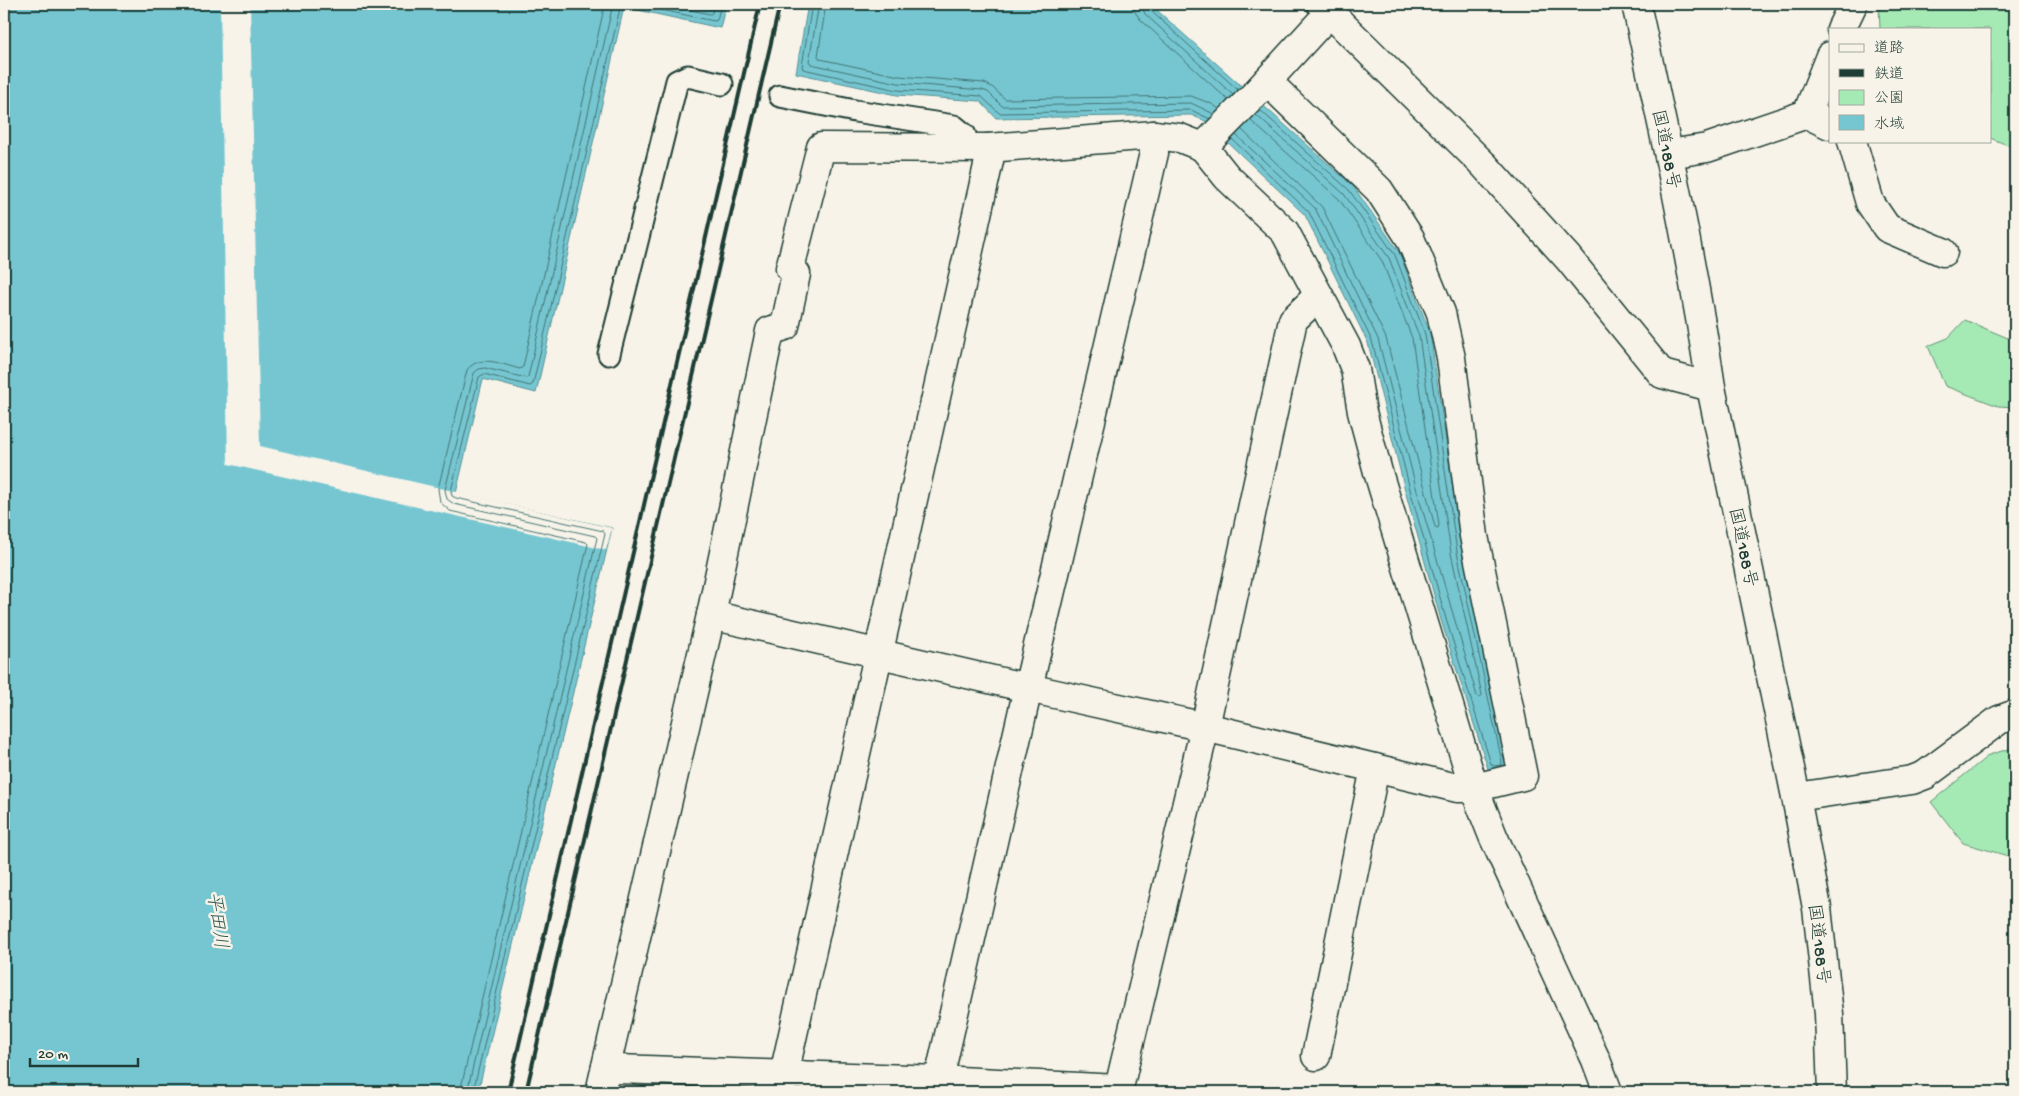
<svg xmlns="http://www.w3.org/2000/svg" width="2019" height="1096" font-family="'Gochi Hand','Klee One',sans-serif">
  <rect width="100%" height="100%" fill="#f7f3e8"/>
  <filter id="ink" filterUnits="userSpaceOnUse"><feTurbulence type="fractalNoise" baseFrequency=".02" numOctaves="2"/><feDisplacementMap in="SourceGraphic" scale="10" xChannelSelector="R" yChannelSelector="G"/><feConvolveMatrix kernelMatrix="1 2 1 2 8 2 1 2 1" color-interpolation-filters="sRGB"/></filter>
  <g filter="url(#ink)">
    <!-- green -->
    <g fill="#a5e9b4" stroke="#629374">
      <polygon points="1882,4 2015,4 2015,148 1990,138 1990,29 1880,29 1879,5"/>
      <polygon points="1965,320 2015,341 2015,407 1998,406 1945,386 1928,346 1948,338"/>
      <polygon points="2015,747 2015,858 1963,843 1931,802 1989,755"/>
    </g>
    <!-- water -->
    <g fill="#76c6d1" stroke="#538f92">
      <polygon points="4,4 726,4 720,28 624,7 536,393 483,379 456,493 612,528 478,1092 4,1092"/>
      <polygon points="808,4 1150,4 1353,186 1399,252 1430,333 1462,551 1509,768 1489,772 1441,620 1406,494 1368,343 1305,215 1205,121 1191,115 996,118 980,101 897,95 796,73"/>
    </g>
    <!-- pier -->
    <polygon fill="#f7f3e8" points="220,4 250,4 260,446 612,528 606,550 228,464"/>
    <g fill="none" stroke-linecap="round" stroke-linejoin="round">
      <!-- shore -->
      <g stroke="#427473" stroke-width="1">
        <polyline points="633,4 714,21 717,20 721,4"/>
        <polyline points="662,4 710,14 712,13 714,4"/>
        <polyline points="812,4 802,66 803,69 897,90 981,96 999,113 1191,110 1210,119"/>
        <polyline points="819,4 809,61 811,64 898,83 982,90 988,92 1002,106 1191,103 1214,114"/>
        <polyline points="826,4 818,56 820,59 899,76 984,83 992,87 1005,99 1191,96 1212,104 1219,109"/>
        <polyline points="1134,4 1135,12 1140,19 1228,100"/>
        <polyline points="1141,4 1145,14 1233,95"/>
        <polyline points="1148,4 1150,10 1238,90"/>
        <polyline points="1241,129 1322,207 1386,338 1435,527 1438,528 1439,525 1412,338 1382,261 1339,199 1250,120"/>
        <polyline points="1236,135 1315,208 1378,339 1417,491 1477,696 1480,698 1482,695 1451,553 1419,336 1389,258 1344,194 1256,115"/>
        <polyline points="1232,139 1309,212 1372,341 1411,493 1446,619 1491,764 1494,766 1501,765 1502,762 1457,552 1425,334 1395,255 1349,190 1260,110"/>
        <path d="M460,1092l128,-548 -2,-2 -136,-31 -10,-9 -2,-13 29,-119c13,-17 36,-5 53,-1l3,-2 82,-363"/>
        <polyline points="467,1092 597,538 595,536 454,504 447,499 445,490 474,373 479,369 485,368 526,378 528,377 613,4"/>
        <polyline points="473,1092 605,534 603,531 456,498 452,496 451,491 479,377 484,374 530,386 533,384 621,4"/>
      </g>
      <!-- lane casing -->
      <g stroke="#1f3d34" stroke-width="25">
        <g id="lane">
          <polyline points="780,96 855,111 954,126 965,135 968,147"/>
          <polyline points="609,354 677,81 688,76 722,84"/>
        </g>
      </g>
      <!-- street casing -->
      <g stroke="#1f3d34" stroke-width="31">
        <g id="street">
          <polyline points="1321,4 1484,165 1568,258 1662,374 1711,387"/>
          <polyline points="1330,12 1256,93 1203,147 1227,177 1285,232 1346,346 1355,369 1362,412 1378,472 1474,788 1493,836 1596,1060 1608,1092"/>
          <polyline points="1841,29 1853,4"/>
          <polyline points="1807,114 1830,125"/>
          <polyline points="1852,141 1870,203 1887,228 1943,252"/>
          <polyline points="1669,154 1707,148 1807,114 1830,56"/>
          <polyline points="711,615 1028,688 1205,727 1457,788 1474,788 1523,776 1474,536 1451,358 1441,313 1410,238 1379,190 1267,81"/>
          <polyline points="1796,797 1912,780 1925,775 1999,720 2015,714"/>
          <polyline points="1316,1056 1375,768"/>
          <polyline points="606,1067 617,1069 939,1080 1119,1089"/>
          <polyline points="600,1092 711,615 770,331 785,326 796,274 790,268 821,147 988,148 1154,135 1180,138 1203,147"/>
          <polyline points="780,1092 989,161 988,148"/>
          <polyline points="936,1092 1028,688 1154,153 1154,135"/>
          <polyline points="1118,1092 1205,727 1293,320 1318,296"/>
        </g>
      </g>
      <!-- highway casing -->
      <g stroke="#1f3d34" stroke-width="31">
        <path id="highway" d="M1636,4c28,127 56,254 75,383l85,410 21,111 12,106 3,78"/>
      </g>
      <!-- lane -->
      <use href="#lane" stroke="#f7f3e8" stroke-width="21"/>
      <!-- street -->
      <use href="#street" stroke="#f7f3e8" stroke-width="28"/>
      <!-- highway -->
      <use href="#highway" stroke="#f7f3e8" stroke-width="28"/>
      <!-- rail -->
      <g stroke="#1f3d34" stroke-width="4">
        <polyline points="508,1092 760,4"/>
        <polyline points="526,1092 780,4"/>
      </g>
    </g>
  </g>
  <g text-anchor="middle" stroke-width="5" stroke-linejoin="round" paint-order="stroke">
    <!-- street labels -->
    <g font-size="18" fill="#1f3d34" stroke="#f7f3e8">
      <text transform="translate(1667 149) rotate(78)" y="6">国道188号</text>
      <text transform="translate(1744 547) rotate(78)" y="6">国道188号</text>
      <text transform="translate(1820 944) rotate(83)" y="6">国道188号</text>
    </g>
    <!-- water labels -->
    <g font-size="19" font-style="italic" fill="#305853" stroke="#f7f3e8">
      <text transform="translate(219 920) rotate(82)" y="7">平田川</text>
    </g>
  </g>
  <!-- margin -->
  <rect width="2019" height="1096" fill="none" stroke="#f7f3e8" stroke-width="20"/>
  <rect x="10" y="10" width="1999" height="1076" fill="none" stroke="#1f3d34" stroke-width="2" filter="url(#ink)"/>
  <!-- legend -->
  <rect x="1829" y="28" width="162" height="115" fill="#f7f3e8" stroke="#a1aaa0"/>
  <rect x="1839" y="44" width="25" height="8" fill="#f7f3e8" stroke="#a1aaa0"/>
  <text x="1874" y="52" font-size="15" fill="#1f3d34">道路</text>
  <rect x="1839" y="69" width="25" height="8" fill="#1f3d34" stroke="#a1aaa0"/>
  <text x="1874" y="78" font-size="15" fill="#1f3d34">鉄道</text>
  <rect x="1839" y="90" width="25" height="15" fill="#a5e9b4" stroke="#a1aaa0"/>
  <text x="1874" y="102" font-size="15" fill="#1f3d34">公園</text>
  <rect x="1839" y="115" width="25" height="15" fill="#76c6d1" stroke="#a1aaa0"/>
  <text x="1874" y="128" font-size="15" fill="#1f3d34">水域</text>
  <!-- scale -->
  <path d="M30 1058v8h108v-8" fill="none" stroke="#1f3d34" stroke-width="2.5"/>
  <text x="38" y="1058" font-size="15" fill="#1f3d34" stroke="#f7f3e8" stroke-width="4" paint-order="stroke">20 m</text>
</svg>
